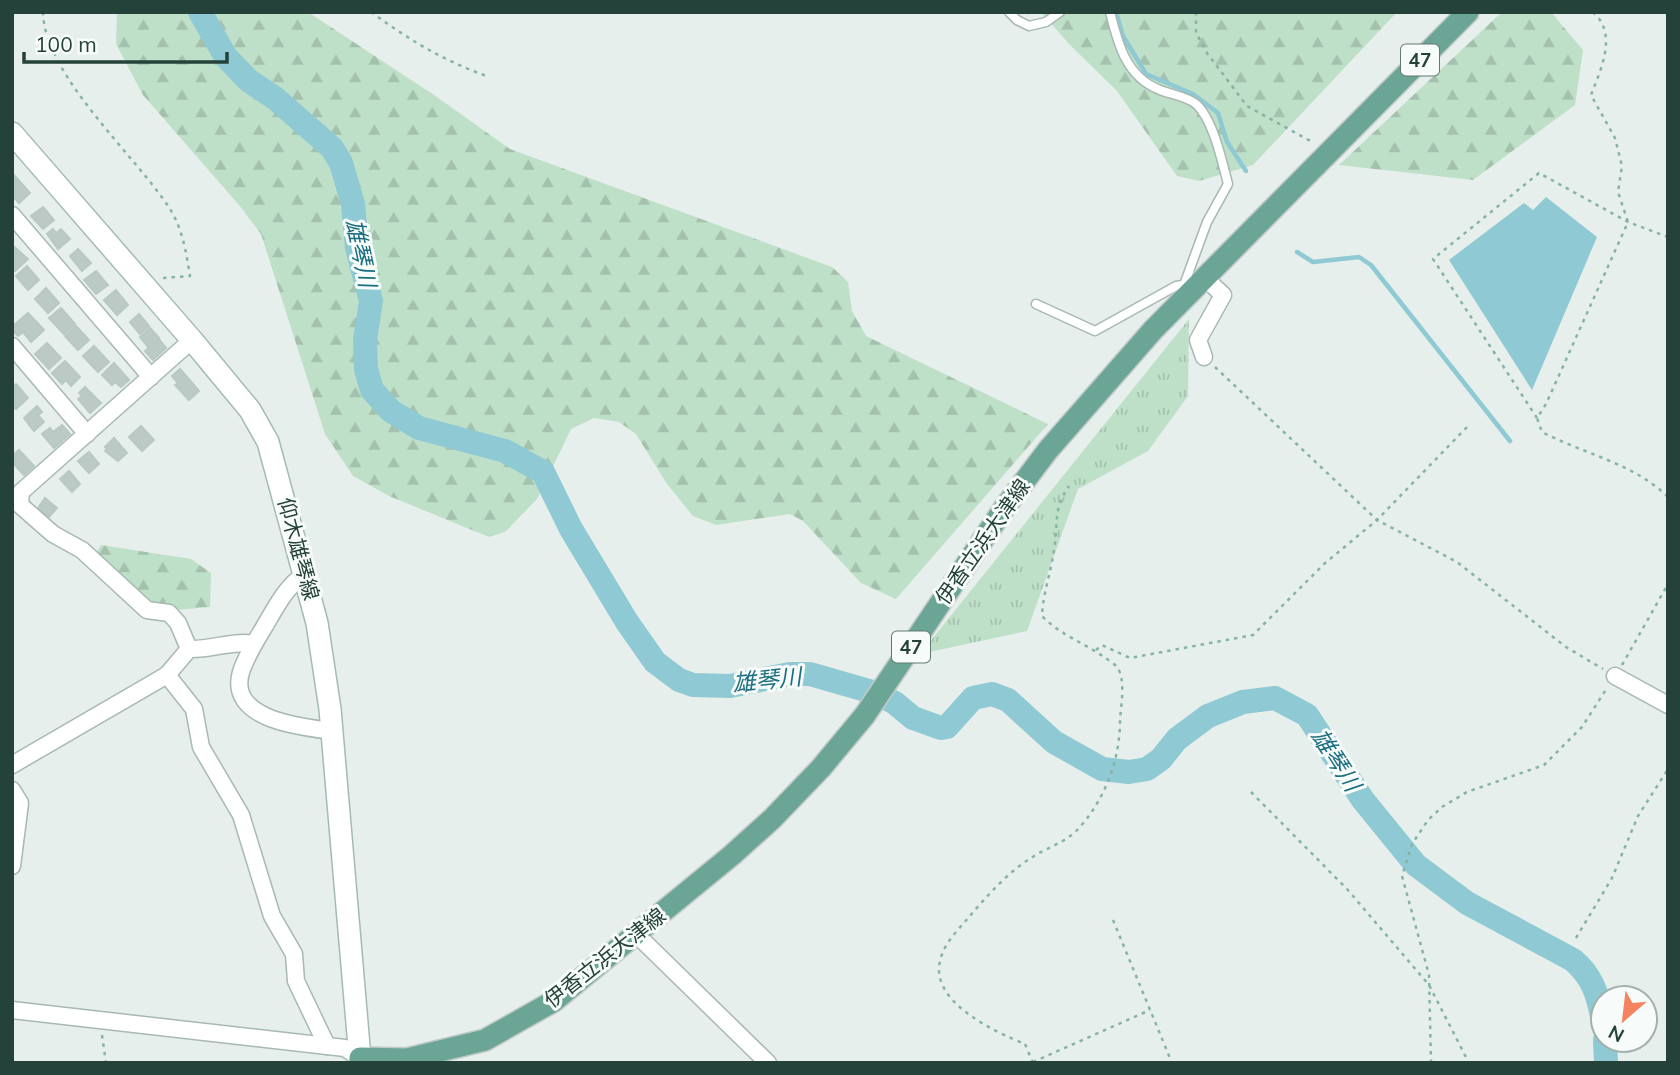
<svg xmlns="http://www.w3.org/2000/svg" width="1680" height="1075" font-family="Mulish,'Noto Sans JP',sans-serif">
  <defs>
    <pattern id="grass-tufts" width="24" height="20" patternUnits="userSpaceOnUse" patternTransform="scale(1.75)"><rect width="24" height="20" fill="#bfe0c8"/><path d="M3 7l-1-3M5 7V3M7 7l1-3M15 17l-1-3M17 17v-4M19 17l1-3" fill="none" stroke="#a4c1ad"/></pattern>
    <pattern id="forest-firs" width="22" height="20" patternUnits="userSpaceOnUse" patternTransform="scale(1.75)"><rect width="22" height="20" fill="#bfe0c8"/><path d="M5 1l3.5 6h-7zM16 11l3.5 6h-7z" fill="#a4c1ad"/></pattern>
  </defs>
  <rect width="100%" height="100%" fill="#e6efeb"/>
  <!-- grass -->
  <polygon fill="url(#grass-tufts)" points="1189,319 1188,396 1148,451 1078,489 1027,631 920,654"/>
  <!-- forest -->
  <g fill="url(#forest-firs)">
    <polygon points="308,12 434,95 510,149 832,267 848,282 852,311 866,336 1048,424 896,599 861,583 803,521 790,514 716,525 693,516 667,484 636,434 619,422 594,418 571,429 537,499 505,532 489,537 389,496 353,476 325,434 261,234 239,205 143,95 116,44 117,12"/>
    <polygon points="1041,12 1397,12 1253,165 1199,181 1177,176 1117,91 1069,44"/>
    <polygon points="1502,12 1551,12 1583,50 1575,105 1473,180 1339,165"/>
    <polygon points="101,545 191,559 211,573 210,607 152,612 99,567 97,552"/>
  </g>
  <!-- water -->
  <polygon fill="#8ec9d4" points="1546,197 1597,237 1532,390 1449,260 1524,203 1533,210"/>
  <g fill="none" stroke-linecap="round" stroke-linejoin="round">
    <!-- stream -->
    <g stroke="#8ec9d4" stroke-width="4.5">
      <polyline points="1028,12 1030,12"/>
      <polyline points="1116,12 1123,36 1146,74 1193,94 1218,113 1227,142 1246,171"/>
      <polyline points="1297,252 1313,262 1359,257 1371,265 1510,441"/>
    </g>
    <!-- river -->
    <g stroke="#8ec9d4" stroke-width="24">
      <path d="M200,12l26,45 22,23 28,19 56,49 9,15 12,41 4,44 14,53 -6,39 1,29 6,21 19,21 28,17 86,23 38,21 28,57 56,93 28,40 24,18 14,5 37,1 60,-12h20l66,19 19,10 18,15 28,10 6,-1 26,-29 19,-4 16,6 46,42 48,27 27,3 18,-3 14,-10 16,-20 31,-23 35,-14 32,-4 32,17 56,85 53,65 51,38 106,57c20,17 25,35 30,61"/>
      <polyline points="1605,1040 1606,1063"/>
    </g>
  </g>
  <!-- building -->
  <g fill="#bbcac4" stroke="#b8c9c2" stroke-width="2">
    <polygon points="12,173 30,193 19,203 12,195"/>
    <polygon points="43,207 54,220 43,229 31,216"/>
    <polygon points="53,229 56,233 61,229 70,239 58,249 47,234"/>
    <polygon points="12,245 28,259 15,271 12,269"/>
    <polygon points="78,249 91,263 82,271 70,256"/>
    <polygon points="27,266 39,280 28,290 16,276"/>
    <polygon points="96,271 108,285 96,294 84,280"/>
    <polygon points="46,288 59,303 48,313 35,299"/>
    <polygon points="116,290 128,305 117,315 104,300"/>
    <polygon points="61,308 75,324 64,334 49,318"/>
    <polygon points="28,313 44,330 31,342 23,332 18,336 12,330 12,327"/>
    <polygon points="139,314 149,326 140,334 130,322"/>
    <polygon points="76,326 89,340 78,350 65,336"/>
    <polygon points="150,328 159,338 148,347 140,337"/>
    <polygon points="159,339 166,348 153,360 145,351"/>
    <polygon points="47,343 61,358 49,369 35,354"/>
    <polygon points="94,346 109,362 98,372 83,356"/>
    <polygon points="65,361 80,377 71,386 66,380 62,384 52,373"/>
    <polygon points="114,363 129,380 121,387 115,382 112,385 102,375"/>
    <polygon points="180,369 199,391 189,400 175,385 178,383 172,376"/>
    <polygon points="16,384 28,398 16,409 12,406 12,387"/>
    <polygon points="85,387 101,403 90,413 78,399 82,396 79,393"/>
    <polygon points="37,406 42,412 38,415 44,422 34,431 24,418"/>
    <polygon points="62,425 70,434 54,448 42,434 50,428 53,432"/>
    <polygon points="141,426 154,440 142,451 129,437"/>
    <polygon points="114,438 127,453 118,461 105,451 107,449 105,447"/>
    <polygon points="19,450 34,466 24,475 12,462 12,456"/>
    <polygon points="89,452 99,464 89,473 78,461"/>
    <polygon points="69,471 80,484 72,492 60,479"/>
    <polygon points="45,498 57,508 49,517 38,508"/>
  </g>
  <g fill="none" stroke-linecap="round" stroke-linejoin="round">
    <!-- lane casing -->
    <g stroke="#a8b8b2" stroke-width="11">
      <g id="lane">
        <polyline points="1009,12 1017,20 1029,26 1046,22 1060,12"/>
        <path d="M1110,12c8,32 16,65 50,78 10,4 28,7 36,14 17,15 26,57 32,80l-21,38 -23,63"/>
        <polyline points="1036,304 1095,331 1176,286 1189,284"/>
      </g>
    </g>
    <!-- street casing -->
    <g stroke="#a8b8b2" stroke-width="19">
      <g id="street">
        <polyline points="12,215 151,377"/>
        <polyline points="12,346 87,434"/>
        <polyline points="1204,357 1198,340 1223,295 1205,278"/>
        <path d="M305,574c-20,13 -30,35 -42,55 -8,13 -17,28 -22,43 -14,48 61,55 91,59"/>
        <polyline points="189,649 178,623 169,613 147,610 82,550 53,534 20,505 21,492 192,340"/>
        <path d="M167,675l22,-26c23,1 43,-9 65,-5"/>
        <polyline points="1615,676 1668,705"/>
        <polyline points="12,765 167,675 194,709 201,747 241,815 272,916 294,954 296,981 327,1046"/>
        <polyline points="12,790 20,803 12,866"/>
        <polyline points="636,934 768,1063"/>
        <polyline points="12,1010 345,1048 360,1058"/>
      </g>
    </g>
    <!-- secondary casing -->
    <g stroke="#a4bbb3" stroke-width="24">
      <polyline id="secondary" points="12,133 192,340 250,410 268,442 317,623 330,709 360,1058"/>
    </g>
    <!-- primary casing -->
    <g stroke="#c2cac8" stroke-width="24">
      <polyline id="primary" points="360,1063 360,1058 407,1059 485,1040 554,1001 732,855 772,819 821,768 865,715 1005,507 1048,450 1153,330 1468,12"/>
    </g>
    <!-- path -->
    <g stroke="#86b3a5" stroke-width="2.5" stroke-dasharray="3.5 5" stroke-linecap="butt">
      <path d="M43,12c1,63 93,144 127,197 13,21 16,43 20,67l-27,2"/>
      <path d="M371,12c40,29 71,48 118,65"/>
      <polyline points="1196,12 1196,33 1207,53 1247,106 1314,143"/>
      <path d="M1593,12c25,22 8,57 -2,83l24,43 7,28 -4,26 10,30 -82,182 -9,14 5,14c42,22 91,31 126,65"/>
      <polyline points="1215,367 1377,520 1457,562 1566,647 1603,669"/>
      <polyline points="1537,418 1433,259 1539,173 1628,222 1668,237"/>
      <polyline points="1096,650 1102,645 1130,658 1253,635 1324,564 1377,520 1467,427"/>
      <polyline points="1622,665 1668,584"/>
      <polyline points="1251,792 1347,889 1429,985 1469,1063"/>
      <polyline points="1113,920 1172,1063"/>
      <polyline points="1576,938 1612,878 1638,816 1668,769"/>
      <polyline points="102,1035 106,1063"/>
      <polyline points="1033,1062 1150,1010"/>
      <path d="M1033,1063l-8,-19c-30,-12 -95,-42 -85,-83 4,-18 18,-31 29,-44 18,-21 38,-44 62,-59 16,-11 35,-15 49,-31 26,-30 40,-68 40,-107 1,-15 6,-41 -3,-53 -3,-4 -9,-7 -13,-10 -20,-14 -45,-23 -62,-41 1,-23 9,-44 12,-66 5,-28 -2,-39 15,-64"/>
      <polyline points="1431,1063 1429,975 1402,876 1412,844 1428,820 1442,807 1467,792 1544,765 1582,727 1607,688"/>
    </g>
    <!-- lane -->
    <use href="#lane" stroke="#fff" stroke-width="8"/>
    <!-- street -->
    <use href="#street" stroke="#fff" stroke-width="16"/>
    <!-- secondary -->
    <use href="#secondary" stroke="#fff" stroke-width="21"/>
    <!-- primary -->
    <use href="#primary" stroke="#6aa596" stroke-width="21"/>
  </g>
  <g text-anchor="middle" stroke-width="6" stroke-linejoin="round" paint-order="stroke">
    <!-- shield labels -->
    <g fill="#f7fbf9" stroke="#637a73" stroke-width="2">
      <rect x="1401" y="44.5" width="38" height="31" rx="5"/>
      <rect x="892" y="631.5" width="38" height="31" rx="5"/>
    </g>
    <g font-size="19" font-weight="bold" fill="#24423a">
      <text x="1420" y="67">47</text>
      <text x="911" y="654">47</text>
    </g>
    <!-- street labels -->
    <g font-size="21" fill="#24423a" stroke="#f7fbf9">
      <text transform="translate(983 542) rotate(-55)" y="7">伊香立浜大津線</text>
      <text transform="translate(298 549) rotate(75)" y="7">仰木雄琴線</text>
      <text transform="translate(605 958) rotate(-38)" y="7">伊香立浜大津線</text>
    </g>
    <!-- water labels -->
    <g font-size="23" font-style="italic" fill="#1c6f80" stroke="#f7fbf9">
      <text transform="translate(361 253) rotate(78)" y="8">雄琴川</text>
      <text transform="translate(767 680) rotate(-6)" y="8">雄琴川</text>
      <text transform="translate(1336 760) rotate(57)" y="8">雄琴川</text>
    </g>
  </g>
  <!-- border -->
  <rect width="1680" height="1075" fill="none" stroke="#24423a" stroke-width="28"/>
  <!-- north arrow -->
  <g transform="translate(1624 1019) rotate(208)"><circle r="33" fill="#f7fbf9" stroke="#a3b1ad" stroke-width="2"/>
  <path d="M0-5L12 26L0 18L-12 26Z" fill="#f4845f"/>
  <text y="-10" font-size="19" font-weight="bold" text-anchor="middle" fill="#24423a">N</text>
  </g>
  <!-- scale -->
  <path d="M24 52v10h203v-10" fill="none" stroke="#24423a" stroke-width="3.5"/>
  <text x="35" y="52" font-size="21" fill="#24423a" stroke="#f7fbf9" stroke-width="5" paint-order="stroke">100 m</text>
</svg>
